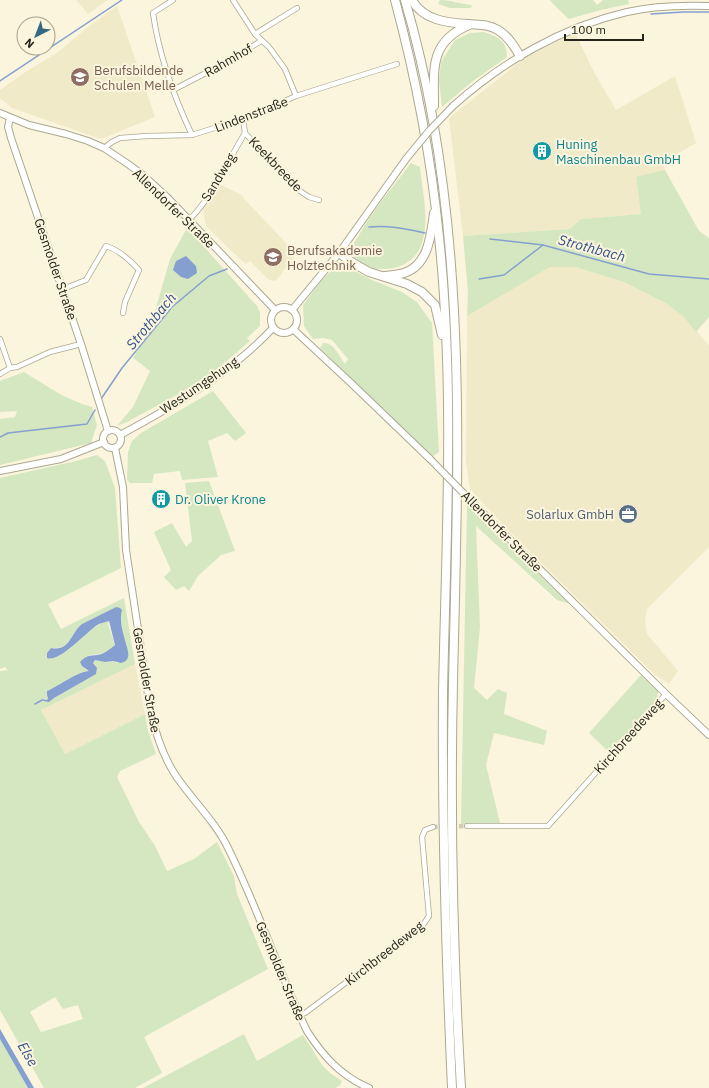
<svg xmlns="http://www.w3.org/2000/svg" width="709" height="1088" font-family="'IBM Plex Sans',sans-serif">
  <rect width="100%" height="100%" fill="#faf5dc"/>
  <!-- built -->
  <g fill="#f0eac9">
    <polygon points="76,0 108,0 88,14"/>
    <polygon points="117,6 155,117 101,139 12,108 0,98 0,90 27,71 57,53 88,27"/>
    <polygon points="575,33 594,72 616,110 675,76 696,143 663,162 665,170 636,178 642,214 581,219 570,229 463,236 449,118 527,56"/>
    <polygon points="221,185 240,194 296,254 276,281 269,280 250,261 246,264 239,258 206,226 203,209"/>
    <polygon points="550,266 575,267 624,282 667,304 684,317 709,345 709,547 647,609 645,620 647,634 678,671 669,684 655,675 504,526 470,489 466,463 467,316"/>
    <polygon points="135,664 145,714 65,754 41,710"/>
  </g>
  <!-- green -->
  <g fill="#d5e7c0" fill-rule="evenodd">
    <path d="M440,0c11,0 20,4 32,5l-1,3h-21l-12,-4z"/>
    <polygon points="550,0 593,0 597,5 603,0 628,0 629,4 601,10 569,19 554,5"/>
    <path d="M484,32c14,5 23,8 23,25l-34,24 -31,26 -3,-26 2,-19 14,-22 15,-7z"/>
    <path d="M411,163l9,4c2,21 9,51 3,72 -10,45 -75,32 -71,9 0,-3 4,-8 6,-11 14,-26 35,-50 53,-74z"/>
    <polygon points="665,170 699,231 709,238 709,317 696,332 684,317 667,304 624,282 575,267 550,267 467,316 468,292 463,236 570,229 581,219 641,214 636,177"/>
    <polygon points="187,228 257,306 260,312 260,326 247,338 250,341 217,369 188,389 127,422 117,426 133,407 150,371 133,358 149,332 170,259"/>
    <path d="M343,265l29,15 30,12 15,10 15,21 7,129 -7,5 -112,-109 3,-5c11,-1 16,13 22,21l3,-5 -16,-19 -9,-2 -10,1 -9,-13 -1,-21c11,-13 23,-36 40,-40z"/>
    <path d="M24,372c21,13 44,29 68,35l5,18 -6,18 -91,22v-46l15,-2 2,-6 -17,1v-31z"/>
    <polygon points="213,391 246,433 235,441 227,433 208,441 218,477 182,480 180,471 154,474 152,483 130,483 127,480 128,452 132,441 141,433"/>
    <path d="M97,455l8,6 10,27 6,80 -73,36 13,25 63,-31 11,66 -94,46 24,44 80,-40 3,17 8,23 -36,17 -3,6 22,45 16,24 12,25 27,-12 23,-17 17,34 3,18 31,75 -124,68 18,36 -27,15h-91l-44,-78v-339l8,-1 -3,-3 -5,2v-191l72,-16zM116,607c7,14 6,30 12,45l-10,11 -5,-2 -8,1 -10,-2 -2,3 3,3 -3,10 -5,1 -37,23 -4,2 -4,-1v-2l4,1 1,-2 -1,-7c14,-5 29,-20 42,-20l-4,-3 4,-13c11,0 18,-3 26,-10l-7,-21 1,-3c-3,1 -7,2 -9,3 -13,6 -39,39 -53,34v-5l4,-5c19,3 20,-16 31,-24zM55,997l8,12 15,-4 5,14 -42,13 -11,-20z"/>
    <polygon points="209,481 235,551 221,555 198,576 189,591 184,586 176,590 164,577 171,570 154,532 172,523 186,547 192,541 185,483"/>
    <polygon points="467,505 570,604 557,600 476,526 480,627 474,688 487,700 498,689 507,693 504,714 547,731 544,745 494,733 486,765 500,823 461,824"/>
    <polygon points="641,675 658,691 657,700 610,753 589,733"/>
    <polygon points="244,1034 257,1061 303,1035 322,1065 330,1073 342,1081 340,1085 336,1088 143,1088"/>
    <polygon points="0,1039 28,1088 0,1088"/>
  </g>
  <!-- water -->
  <g fill="#85a0d0">
    <polygon points="186,256 196,266 197,273 188,279 181,277 173,270 176,261"/>
    <path d="M116,607l4,1 2,2c-5,16 9,41 6,47 -1,4 -4,5 -7,6l-8,-2 -8,1 -10,-2 -2,3 4,5 -1,6 -42,24 -5,4 -6,-1 -1,-2 5,1 1,-2 -1,-3v-4c12,-5 31,-20 42,-20l-7,-5 -2,-4c7,-7 9,-6 17,-7 7,-1 12,-5 18,-10l-6,-24c-3,1 -7,2 -10,3 -11,6 -39,39 -52,34v-5l4,-5c19,4 20,-16 31,-24z"/>
    <polygon points="0,1029 34,1088 28,1088 0,1039"/>
  </g>
  <g fill="none" stroke-linecap="round" stroke-linejoin="round">
    <!-- stream -->
    <g stroke="#85a0d0" stroke-width="1.5">
      <polyline points="651,14 683,12 709,12"/>
      <polyline points="0,81 122,0"/>
      <path d="M369,227c20,-2 37,2 56,6"/>
      <polyline points="490,239 543,245"/>
      <polyline points="479,279 504,275 543,245 649,274 709,279"/>
      <polyline points="101,399 122,368 172,307 209,276 227,269"/>
      <polyline points="0,437 8,433 87,424 95,410"/>
      <polyline points="35,704 42,700"/>
    </g>
    <!-- street-tunnel -->
    <polyline stroke="#cfcbb5" stroke-width="4.5" stroke-dasharray="4.5 2" stroke-linecap="butt" points="433,827 467,826"/>
    <!-- street casing -->
    <g stroke="#aca890" stroke-width="6">
      <g id="street">
        <path d="M173,0l-20,13c6,43 21,84 39,122"/>
        <polyline points="233,0 255,34 269,47 285,69 296,96"/>
        <polyline points="255,34 297,8"/>
        <polyline points="173,90 227,62 261,41"/>
        <polyline points="243,119 245,133 297,189 309,197 319,200"/>
        <polyline points="104,148 112,142 120,138 147,136 192,135 243,119 296,96 397,64"/>
        <path d="M189,220c25,-25 38,-58 56,-87"/>
        <path d="M63,289l23,-9 20,-34c13,4 24,14 33,24l-14,32 -2,11"/>
        <polyline points="0,339 10,368"/>
        <polyline points="0,374 10,368 17,367 50,352 81,344"/>
        <polyline points="467,826 548,826 666,694"/>
        <polyline points="300,1015 305,1013 423,925 429,916 422,837 425,830 433,827"/>
      </g>
    </g>
    <!-- secondary casing -->
    <g stroke="#aca890" stroke-width="8">
      <g id="secondary">
        <path d="M453,106c49,-44 109,-79 174,-94 26,-6 55,-7 82,-6"/>
        <polyline points="0,113 29,125 66,134 88,141 104,148 128,164 143,175 169,199 275,310"/>
        <polyline points="10,118 8,127 11,138 81,344 108,431"/>
        <circle cx="284" cy="320" r="13"/>
        <polyline points="292,310 339,253 406,159"/>
        <polyline points="293,329 352,384 430,459"/>
        <circle cx="112" cy="439" r="9"/>
        <path d="M120,435c54,-29 111,-62 153,-107"/>
        <path d="M115,448l8,39 3,63 24,158c5,24 12,47 26,68 17,25 40,46 53,74 29,59 50,122 78,181 16,25 34,45 62,57"/>
        <polyline points="0,471 61,459 104,442"/>
        <polyline points="476,506 666,694 709,735"/>
      </g>
    </g>
    <!-- highway casing -->
    <g stroke="#aca890" stroke-width="10">
      <g id="highway">
        <path d="M395,0c21,78 36,157 44,237 16,151 7,304 4,456 -1,132 3,263 9,395"/>
        <path d="M405,0c65,221 53,454 48,682 -3,135 0,271 8,406"/>
        <path d="M412,0c11,20 35,23 56,24 11,1 20,0 30,6 10,6 16,16 22,26"/>
        <path d="M434,106c0,-37 -5,-64 35,-81"/>
        <polyline points="339,253 353,263 369,272 407,284 422,292 435,305 442,335"/>
        <path d="M385,276c6,-1 13,-1 19,-3 25,-8 27,-39 30,-60"/>
      </g>
    </g>
    <!-- street -->
    <use href="#street" stroke="#fff" stroke-width="4.5"/>
    <!-- secondary -->
    <use href="#secondary" stroke="#fff" stroke-width="6"/>
    <!-- highway -->
    <use href="#highway" stroke="#fff" stroke-width="8"/>
    <!-- secondary-bridge casing -->
    <g stroke="#aca890" stroke-width="8" stroke-linecap="butt">
      <g id="secondary-bridge">
        <polyline points="406,159 429,131 453,106"/>
        <polyline points="430,459 476,506"/>
      </g>
    </g>
    <!-- secondary-bridge -->
    <use href="#secondary-bridge" stroke="#fff" stroke-width="6"/>
  </g>
  <!-- icons -->
  <defs>
    <g id="school-disc" transform="scale(1)"><circle r="9.5" fill="#8d6e63" stroke="#faf5dc"/><path d="M0-5L7-2L0 1L-7-2ZM-4 1L0 2.5L4 1V4Q0 6-4 4Z" fill="#fff"/></g>
    <g id="building-disc" transform="scale(1)"><circle r="9.5" fill="#0f9aa8" stroke="#faf5dc"/><path d="M-4-6H4V6H1V3H-1V6H-4ZM-2.5-4.3h1.7v1.8h-1.7ZM.8-4.3h1.7v1.8H.8ZM-2.5-1h1.7V.8h-1.7ZM.8-1h1.7V.8H.8Z" fill="#fff"/></g>
    <g id="university-disc" transform="scale(1)"><circle r="9.5" fill="#8d6e63" stroke="#faf5dc"/><path d="M0-5L7-2L0 1L-7-2ZM-4 1L0 2.5L4 1V4Q0 6-4 4Z" fill="#fff"/></g>
    <g id="office-disc" transform="scale(1)"><circle r="9.5" fill="#5c6f8a" stroke="#faf5dc"/><path d="M-6-3h4V-5.5h4V-3h4V5H-6ZM-1-4.5V-3h2v-1.5ZM-6 0V1H6V0Z" fill="#fff"/></g>
  </defs>
  <g fill-rule="evenodd">
    <use href="#school-disc" x="80" y="77"/>
    <use href="#building-disc" x="542" y="151"/>
    <use href="#university-disc" x="273" y="257"/>
    <use href="#building-disc" x="161" y="499"/>
    <use href="#office-disc" x="628" y="514"/>
  </g>
  <g text-anchor="middle" stroke-width="4" stroke-linejoin="round" paint-order="stroke">
    <!-- street labels -->
    <g font-size="13" fill="#25231a" stroke="#faf5dc">
      <text transform="translate(228 60) rotate(-30)" y="5">Rahmhof</text>
      <text transform="translate(251 114) rotate(-21)" y="5">Lindenstraße</text>
      <text transform="translate(276 164) rotate(46)" y="5">Keekbreede</text>
      <text transform="translate(218 177) rotate(-59)" y="5">Sandweg</text>
      <text transform="translate(174 208) rotate(44)" y="5">Allendorfer Straße</text>
      <text transform="translate(56 269) rotate(71)" y="5">Gesmolder Straße</text>
      <text transform="translate(199 385) rotate(-34)" y="5">Westumgehung</text>
      <text transform="translate(502 531) rotate(45)" y="5">Allendorfer Straße</text>
      <text transform="translate(147 680) rotate(80)" y="5">Gesmolder Straße</text>
      <text transform="translate(628 736) rotate(-48)" y="5">Kirchbreedeweg</text>
      <text transform="translate(384 953) rotate(-38)" y="5">Kirchbreedeweg</text>
      <text transform="translate(281 971) rotate(67)" y="5">Gesmolder Straße</text>
    </g>
    <!-- education labels -->
    <g font-size="13" fill="#785e54" stroke="#faf5dc" text-anchor="start">
      <text x="94" y="75">Berufsbildende<tspan x="94" dy="15">Schulen Melle</tspan></text>
      <text x="287" y="255">Berufsakademie<tspan x="287" dy="15">Holztechnik</tspan></text>
    </g>
    <!-- culture labels -->
    <g font-size="13" fill="#0d838f" stroke="#faf5dc" text-anchor="start">
      <text x="556" y="149">Huning<tspan x="556" dy="15">Maschinenbau GmbH</tspan></text>
      <text x="175" y="504">Dr. Oliver Krone</text>
    </g>
    <!-- service labels -->
    <g font-size="13" fill="#4e5e75" stroke="#faf5dc" text-anchor="end">
      <text x="614" y="519">Solarlux GmbH</text>
    </g>
    <!-- water labels -->
    <g font-size="14" font-style="italic" fill="#2f4f8c" stroke="#faf5dc">
      <text transform="translate(592 248) rotate(15)" y="5">Strothbach</text>
      <text transform="translate(151 321) rotate(-50)" y="5">Strothbach</text>
      <text transform="translate(28 1054) rotate(60)" y="5">Else</text>
    </g>
  </g>
  <!-- north arrow -->
  <g transform="translate(36 36) rotate(222)"><circle r="19" fill="#faf5dc" stroke="#a5a18e"/>
  <path d="M0-3L7 15L0 10L-7 15Z" fill="#356885"/>
  <text y="-6" font-size="11" font-weight="bold" text-anchor="middle" fill="#25231a">N</text>
  </g>
  <!-- scale -->
  <path d="M565 34v6h78v-6" fill="none" stroke="#25231a" stroke-width="2"/>
  <text x="571" y="34" font-size="12" fill="#25231a" stroke="#faf5dc" stroke-width="3" paint-order="stroke">100 m</text>
</svg>
